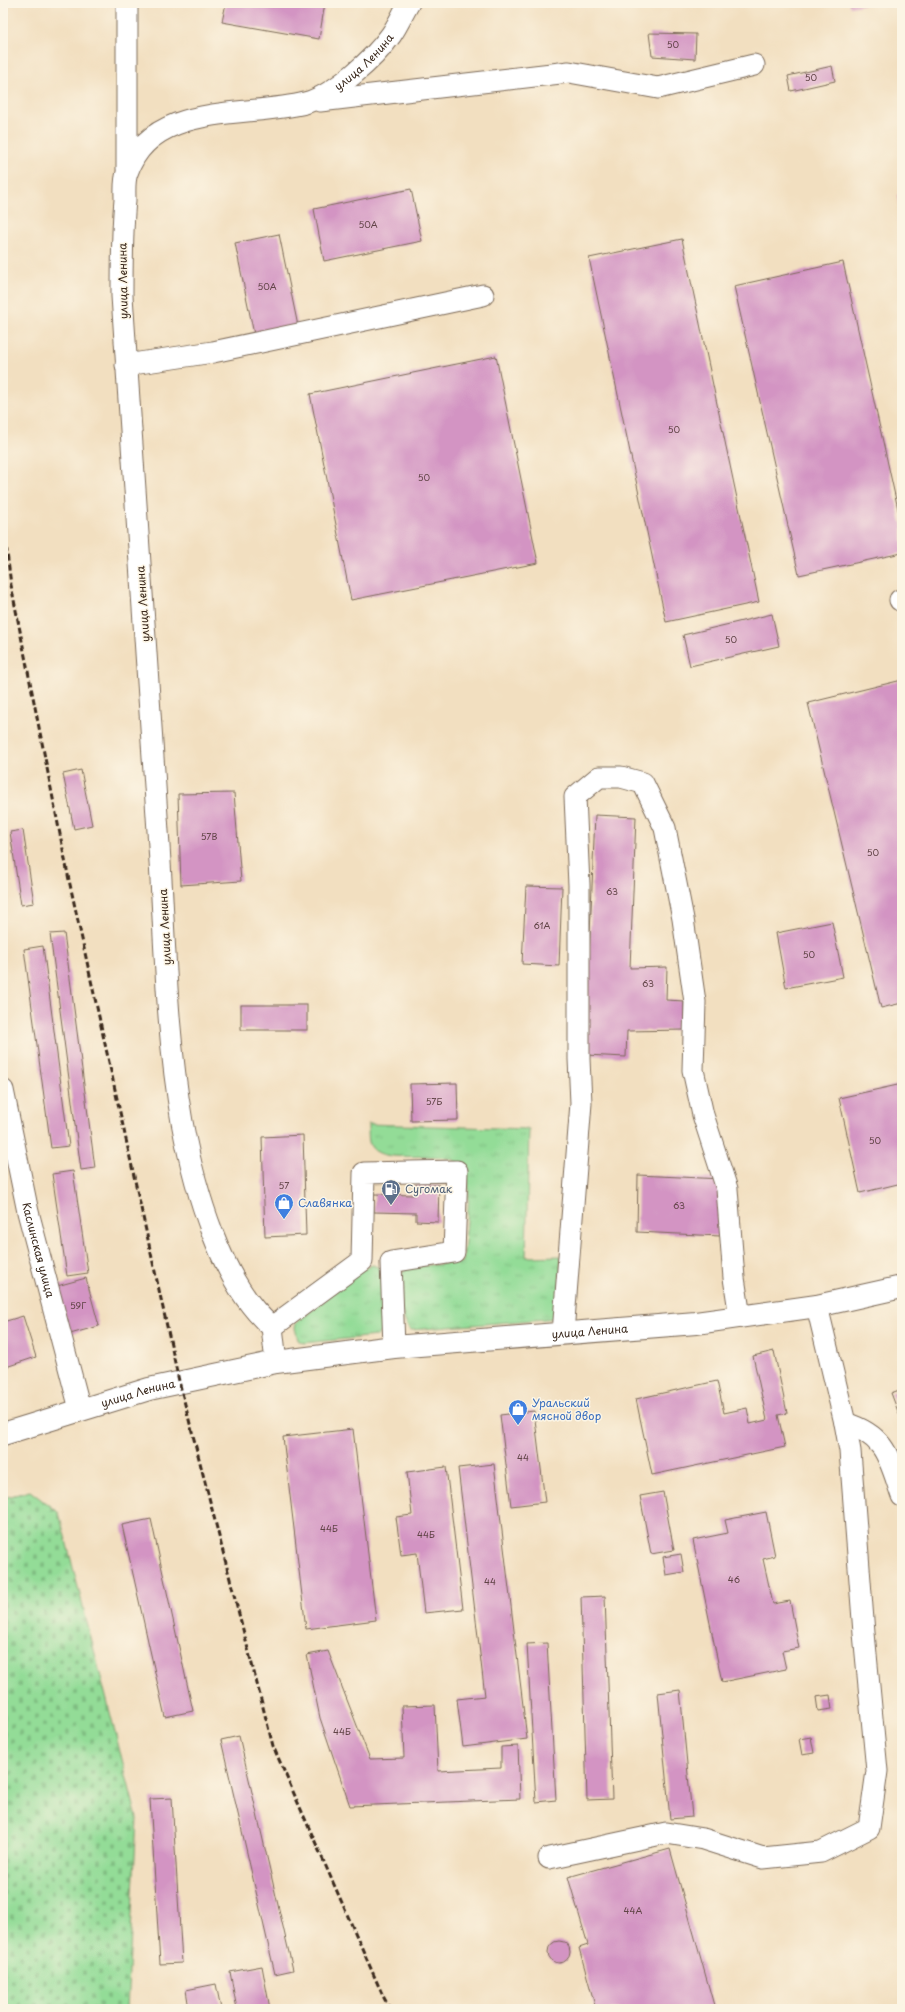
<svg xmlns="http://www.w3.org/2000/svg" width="905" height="2012" font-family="'Playpen Sans',sans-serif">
  <defs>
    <pattern id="grass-tufts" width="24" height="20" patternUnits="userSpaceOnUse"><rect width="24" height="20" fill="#93dc97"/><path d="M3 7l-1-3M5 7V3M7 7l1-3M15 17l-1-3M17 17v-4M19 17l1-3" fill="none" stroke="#80bd82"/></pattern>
    <pattern id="cemetery-stones" width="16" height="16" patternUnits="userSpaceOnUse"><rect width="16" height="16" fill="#93dc97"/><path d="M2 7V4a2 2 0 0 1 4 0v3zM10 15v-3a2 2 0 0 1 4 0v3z" fill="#80bd82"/></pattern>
  </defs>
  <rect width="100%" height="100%" fill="#fcf5e5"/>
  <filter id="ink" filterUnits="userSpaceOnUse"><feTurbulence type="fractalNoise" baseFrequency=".025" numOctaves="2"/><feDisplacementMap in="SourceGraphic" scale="8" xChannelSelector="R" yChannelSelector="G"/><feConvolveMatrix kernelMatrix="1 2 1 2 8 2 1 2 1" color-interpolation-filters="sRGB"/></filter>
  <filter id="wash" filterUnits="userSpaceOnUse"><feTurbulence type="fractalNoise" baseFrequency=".012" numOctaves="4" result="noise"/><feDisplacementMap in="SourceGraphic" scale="16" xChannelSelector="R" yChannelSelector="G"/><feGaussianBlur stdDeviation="0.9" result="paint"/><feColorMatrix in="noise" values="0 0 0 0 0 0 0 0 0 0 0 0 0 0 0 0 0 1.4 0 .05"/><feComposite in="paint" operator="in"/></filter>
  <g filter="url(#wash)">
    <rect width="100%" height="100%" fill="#f2dfc0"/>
    <!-- grass -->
    <g fill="url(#grass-tufts)" stroke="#67835a">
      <path d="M368,1124l161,5 -3,128 35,-1 -3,62 -147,12c-12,-11 -13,-44 -8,-59l7,-4 53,-5c1,-18 10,-77 3,-91 -15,-30 -89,1 -97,-29 -1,-5 -1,-12 -1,-18z"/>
      <polygon points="373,1265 380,1268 384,1274 384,1330 377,1336 303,1343 298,1340 295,1328 296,1323 366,1267"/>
    </g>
    <!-- cemetery -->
    <polygon fill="url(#cemetery-stones)" stroke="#67835a" points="30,1491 59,1513 137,1818 127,2009 3,2009 3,1498"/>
    <g id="blocks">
      <!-- building -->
      <g fill="#d394c3">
        <polygon points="226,3 325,3 319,39 222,22"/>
        <polygon points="849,3 867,3 867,4 850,7"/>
        <polygon points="649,33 696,34 695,59 652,56"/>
        <polygon points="832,66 835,81 791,91 788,76"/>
        <polygon points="411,189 422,241 324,261 314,209"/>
        <polygon points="902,194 902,217 901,217 897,195"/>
        <polygon points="279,234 299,331 255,339 235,243"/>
        <polygon points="682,239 759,602 666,622 589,258"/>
        <polygon points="843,262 902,527 902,553 799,575 734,286"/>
        <polygon points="496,356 538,563 351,600 310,394"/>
        <polygon points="772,614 779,646 690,666 683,635"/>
        <polygon points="902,680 902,1003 881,1008 808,703"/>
        <polygon points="81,770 92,825 74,829 63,774"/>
        <polygon points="234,793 241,881 181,885 178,794"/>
        <polygon points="595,815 636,817 630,968 667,967 666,1000 684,1001 684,1030 627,1031 626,1057 585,1055"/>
        <polygon points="23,830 34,903 21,905 10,832"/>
        <polygon points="526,886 562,887 559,966 522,964"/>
        <polygon points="832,922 843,977 786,988 776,933"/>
        <polygon points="64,933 95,1168 81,1170 50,934"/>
        <polygon points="43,946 69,1146 51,1148 24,949"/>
        <rect x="241" y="1005" width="66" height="25"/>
        <polygon points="457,1083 458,1120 411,1121 410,1084"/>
        <polygon points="902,1084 902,1183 860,1193 839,1098"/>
        <polygon points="303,1135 306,1235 265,1237 262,1137"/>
        <polygon points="73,1171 88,1273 67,1276 52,1174"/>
        <polygon points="638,1175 722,1179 720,1236 637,1232"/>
        <polygon points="415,1185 439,1185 438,1222 416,1221 416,1213 374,1212 374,1194 415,1195"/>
        <polygon points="86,1278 99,1326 70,1334 57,1286"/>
        <polygon points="23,1316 36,1357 3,1368 3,1322"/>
        <polygon points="774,1351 787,1413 778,1415 785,1447 652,1475 636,1399 717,1381 724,1413 747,1408 750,1424 767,1420 753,1356"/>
        <polygon points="902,1389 902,1422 891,1393"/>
        <polygon points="534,1411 545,1502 511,1506 500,1415"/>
        <polygon points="353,1429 376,1620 306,1629 283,1437"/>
        <polygon points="494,1464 527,1739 463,1747 457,1699 485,1696 458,1468"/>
        <polygon points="446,1467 463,1609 424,1613 417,1553 401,1555 396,1517 412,1515 407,1472"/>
        <polygon points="663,1492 674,1550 651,1554 640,1496"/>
        <polygon points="766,1512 775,1556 763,1559 773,1604 790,1601 799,1648 782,1651 786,1669 722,1682 693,1540 728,1533 725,1520"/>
        <polygon points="151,1519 193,1711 165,1717 122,1525"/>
        <polygon points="681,1554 684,1572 666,1575 663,1557"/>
        <polygon points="605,1596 612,1799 587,1800 581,1597"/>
        <polygon points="547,1643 556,1800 536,1802 527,1644"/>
        <polygon points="328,1651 370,1759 404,1758 402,1706 435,1705 438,1771 501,1768 501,1747 518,1746 520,1799 350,1806 320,1718 307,1655"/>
        <polygon points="680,1690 692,1817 670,1819 658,1693"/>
        <polygon points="830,1695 832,1709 818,1711 816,1697"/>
        <polygon points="239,1736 293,1970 275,1974 221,1740"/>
        <polygon points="811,1737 814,1753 802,1755 799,1739"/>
        <polygon points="172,1798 182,1963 160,1964 150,1799"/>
        <polygon points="670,1849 715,2009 596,2009 579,1948 588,1945 568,1877"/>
        <circle cx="559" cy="1952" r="11"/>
        <polygon points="262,1966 270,2009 237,2009 230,1972"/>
        <polygon points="216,1984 221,2009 189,2009 186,1990"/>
      </g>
    </g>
  </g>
  <g filter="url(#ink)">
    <use href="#blocks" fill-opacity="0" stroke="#7b6957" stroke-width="1"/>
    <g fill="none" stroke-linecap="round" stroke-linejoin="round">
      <!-- minor casing -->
      <g stroke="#7b6957" stroke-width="23">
        <g id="minor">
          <polyline points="320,101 569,72 658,88 754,65"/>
          <polyline points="127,169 127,3"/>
          <polyline points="126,365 213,352 483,295"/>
          <polyline points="900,600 902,601"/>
          <path id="s1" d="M3,1090l25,122 52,197"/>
          <polyline points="272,1327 362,1261 364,1173 457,1171 454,1252 391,1262 394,1347"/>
          <polyline points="563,1333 581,1103 579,1059 579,885 575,797 599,777 621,777 643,783 665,828 683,919 695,1002 693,1070 703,1115 727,1189 734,1278 740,1317"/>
          <path id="s2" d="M276,1362l-4,-35c-51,-42 -78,-141 -90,-205 -17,-96 -17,-194 -24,-291 -12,-178 -24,-356 -36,-535 0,-32 0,-64 3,-96 0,-9 -1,-19 2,-27 24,-72 120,-55 178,-70 29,-8 69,-44 86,-68 7,-10 12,-22 18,-32"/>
          <path d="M845,1423c42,13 44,36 57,73"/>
          <polyline points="549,1858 666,1833 703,1839 763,1858 821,1852 869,1828 877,1771 864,1633 850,1451 845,1423 817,1306"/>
        </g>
      </g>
      <!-- major casing -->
      <g stroke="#7b6957" stroke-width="24">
        <g id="major">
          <path id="s3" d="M3,1434l146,-45 127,-27 118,-15 302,-24 121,-17 85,-19"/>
        </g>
      </g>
      <!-- minor -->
      <use href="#minor" stroke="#fff" stroke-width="21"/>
      <!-- major -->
      <use href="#major" stroke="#fff" stroke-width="22"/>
      <!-- rail -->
      <polyline stroke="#3b2a1e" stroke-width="3" stroke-dasharray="6 3" stroke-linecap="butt" points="3,520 11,585 69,880 179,1381 273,1746 383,1996 390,2009"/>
    </g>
  </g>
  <!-- icons -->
  <defs>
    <g id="fuel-pin" transform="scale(1)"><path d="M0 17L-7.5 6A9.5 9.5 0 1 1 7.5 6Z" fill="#5c6f8a" stroke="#fcf5e5"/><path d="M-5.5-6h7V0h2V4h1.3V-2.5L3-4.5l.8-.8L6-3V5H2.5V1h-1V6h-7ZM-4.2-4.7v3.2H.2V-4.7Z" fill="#fff"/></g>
    <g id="shop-pin" transform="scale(1)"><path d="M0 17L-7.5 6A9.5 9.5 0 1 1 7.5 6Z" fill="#3f7fe0" stroke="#fcf5e5"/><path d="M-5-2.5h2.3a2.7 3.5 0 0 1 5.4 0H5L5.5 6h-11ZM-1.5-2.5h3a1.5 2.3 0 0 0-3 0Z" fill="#fff"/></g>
  </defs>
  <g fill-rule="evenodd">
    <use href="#fuel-pin" x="391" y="1189"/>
    <use href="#shop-pin" x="284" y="1203"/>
    <use href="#shop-pin" x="518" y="1409"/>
  </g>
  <g text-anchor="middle" stroke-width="3" stroke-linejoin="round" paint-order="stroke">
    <!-- number labels -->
    <g font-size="9" fill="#614447">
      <text x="673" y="48">50</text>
      <text x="811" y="81">50</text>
      <text x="368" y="228">50А</text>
      <text x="267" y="290">50А</text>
      <text x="674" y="433">50</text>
      <text x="424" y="481">50</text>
      <text x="731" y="643">50</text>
      <text x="209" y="840">57В</text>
      <text x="873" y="856">50</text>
      <text x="612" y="895">63</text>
      <text x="542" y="929">61А</text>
      <text x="809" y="958">50</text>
      <text x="648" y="987">63</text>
      <text x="434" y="1105">57Б</text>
      <text x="875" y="1144">50</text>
      <text x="284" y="1189">57</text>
      <text x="679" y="1209">63</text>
      <text x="78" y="1309">59Г</text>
      <text x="523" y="1461">44</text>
      <text x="329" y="1532">44Б</text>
      <text x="426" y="1538">44Б</text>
      <text x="734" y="1583">46</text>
      <text x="490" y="1585">44</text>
      <text x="342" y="1735">44Б</text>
      <text x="633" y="1914">44А</text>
    </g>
    <!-- street labels -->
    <g font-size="11" fill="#3b2a1e" stroke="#fcf5e5">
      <text dy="4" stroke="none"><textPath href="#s2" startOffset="1490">улица Ленина</textPath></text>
      <text transform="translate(123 281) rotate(-91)" y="4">улица Ленина</text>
      <text transform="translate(143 604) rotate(-94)" y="4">улица Ленина</text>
      <text transform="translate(165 927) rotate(-93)" y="4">улица Ленина</text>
      <text dy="4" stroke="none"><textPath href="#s1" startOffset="164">Каслинская улица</textPath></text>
      <text dy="4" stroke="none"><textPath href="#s3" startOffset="598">улица Ленина</textPath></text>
      <text dy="4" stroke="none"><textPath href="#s3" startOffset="141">улица Ленина</textPath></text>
    </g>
    <!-- service labels -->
    <g font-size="11" fill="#4e5e75" stroke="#fcf5e5" text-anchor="start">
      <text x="405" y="1193">Сугомак</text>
    </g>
    <!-- shop labels -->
    <g font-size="11" fill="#366cbe" stroke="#fcf5e5" text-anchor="start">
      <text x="298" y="1207">Славянка</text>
      <text x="532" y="1407">Уральский<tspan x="532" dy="13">мясной двор</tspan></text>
    </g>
  </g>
  <!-- margin -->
  <rect width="905" height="2012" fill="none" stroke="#fcf5e5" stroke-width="16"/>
</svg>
